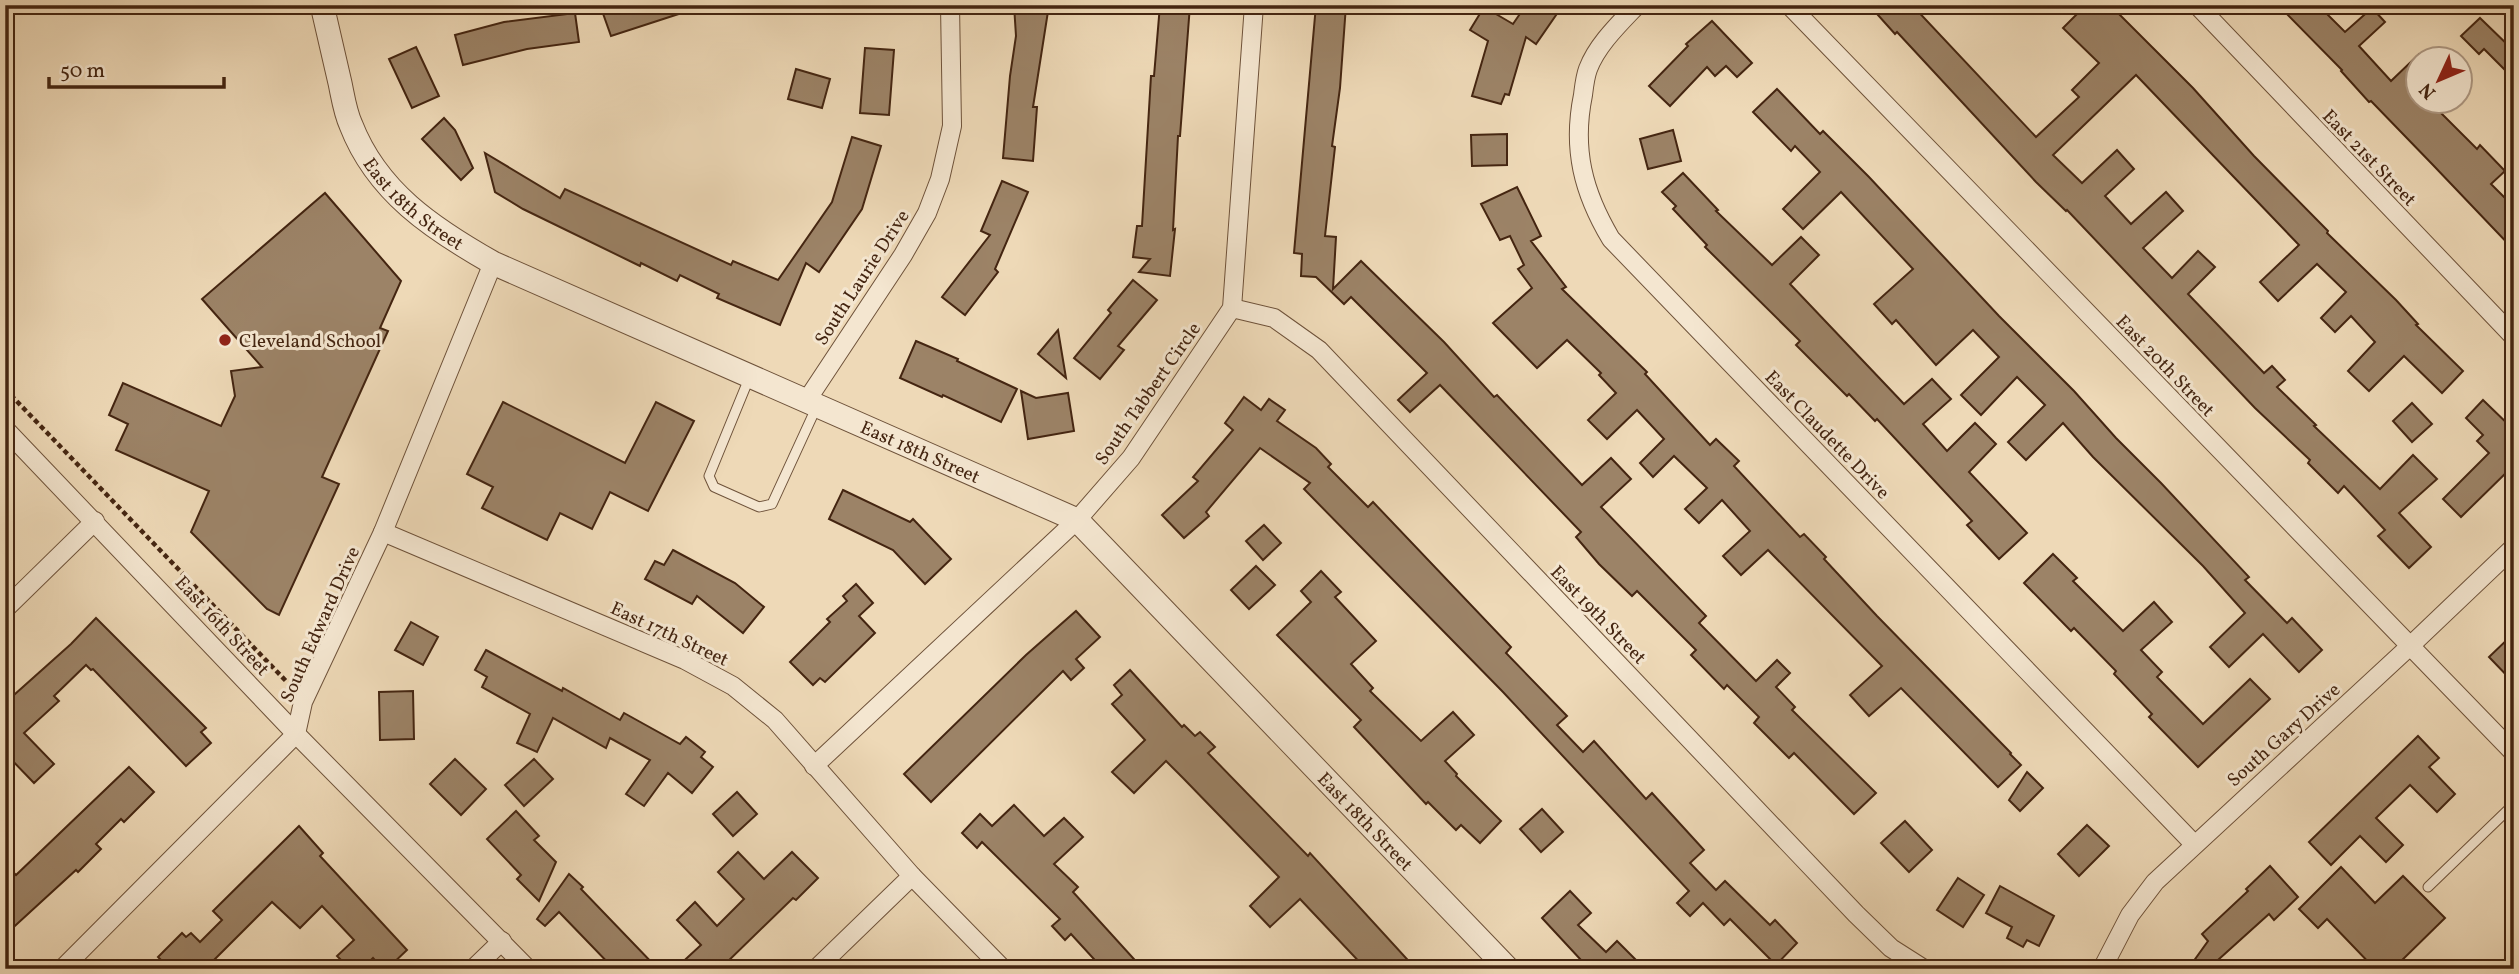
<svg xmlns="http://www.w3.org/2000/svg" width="2519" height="974" font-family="Vollkorn,serif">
  <rect width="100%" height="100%" fill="#eed9b7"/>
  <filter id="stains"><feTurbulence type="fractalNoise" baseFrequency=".00286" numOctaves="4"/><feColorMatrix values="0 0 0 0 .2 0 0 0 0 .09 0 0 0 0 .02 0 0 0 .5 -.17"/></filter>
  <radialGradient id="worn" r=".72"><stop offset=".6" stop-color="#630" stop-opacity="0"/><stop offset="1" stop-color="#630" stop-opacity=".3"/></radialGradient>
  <!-- building -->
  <g fill="#9c8367" stroke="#442511" stroke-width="2">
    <polygon points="600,5 693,5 694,9 611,36"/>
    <polygon points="1014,5 1049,5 1033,107 1037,107 1033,161 1003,158 1010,76 1016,36"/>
    <polygon points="1160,5 1190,5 1180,136 1178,136 1173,230 1175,229 1170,276 1139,272 1150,259 1133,257 1137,226 1142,226 1151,76 1154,76"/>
    <polygon points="1316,5 1346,5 1340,88 1332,146 1335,147 1325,236 1336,237 1333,289 1361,261 1444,342 1494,397 1497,395 1582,485 1611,458 1631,479 1601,507 1706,616 1699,623 1756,681 1777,660 1790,673 1776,687 1795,707 1792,710 1876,793 1854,814 1794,753 1789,758 1754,723 1759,717 1727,685 1724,689 1691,655 1696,650 1637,591 1632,596 1599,564 1576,537 1581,532 1440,385 1410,412 1398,400 1427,373 1351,297 1344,304 1316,277 1301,276 1302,254 1294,253"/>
    <polygon points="1526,5 1563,5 1536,44 1526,37 1509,95 1505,94 1501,104 1472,96 1488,41 1470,30 1484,7 1513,24"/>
    <polygon points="1869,5 1912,5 2036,137 2079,97 2072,90 2099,63 2063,28 2086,5 2110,5 2193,88 2254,156 2328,231 2327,233 2396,300 2418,324 2416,325 2463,371 2442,393 2404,356 2369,391 2348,371 2375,342 2351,316 2335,332 2321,318 2346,292 2317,264 2278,301 2260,282 2299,245 2136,75 2053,155 2082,183 2117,150 2134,169 2105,196 2131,224 2166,192 2183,211 2143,248 2172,278 2198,251 2215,267 2188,294 2264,373 2272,366 2285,380 2277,387 2316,425 2314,426 2380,489 2413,455 2437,479 2399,513 2431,547 2409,568 2378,536 2385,530 2344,486 2338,493 2308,463 2310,460 2255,408 2067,210 2066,211 2036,182 1897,32 1895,34"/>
    <polygon points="2278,5 2318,5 2345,32 2372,8 2385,22 2359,46 2391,81 2418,55 2418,102 2430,102 2477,149 2480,145 2505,171 2491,184 2514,207 2514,250 2433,165 2371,101 2369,102 2341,71 2342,70"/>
    <polygon points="575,13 579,42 527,49 463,65 455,35 504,22"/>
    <polygon points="2480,18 2514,51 2514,79 2484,49 2479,54 2461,36"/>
    <polygon points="1712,21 1752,63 1737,77 1726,66 1715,76 1707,67 1670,106 1649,86 1688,46 1686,44"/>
    <polygon points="416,47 439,96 412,108 389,59"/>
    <polygon points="865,48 894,50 889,115 860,113"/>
    <polygon points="796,69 830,79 822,108 788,99"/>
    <polygon points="1777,89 1820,134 1823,131 1869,177 1999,316 2074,391 2116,438 2161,483 2249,577 2245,580 2287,623 2292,618 2322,650 2299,672 2263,634 2229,667 2210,647 2245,613 2203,566 2093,457 2063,423 2026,460 2008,442 2045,405 2017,377 1981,415 1961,395 1999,357 1973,330 1936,365 1896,320 1892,324 1874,304 1913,269 1841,192 1803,229 1783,209 1820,172 1795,146 1791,151 1753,112"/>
    <polygon points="444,118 455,130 473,168 461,180 422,139"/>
    <polygon points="1673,130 1681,161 1648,169 1640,139"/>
    <polygon points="1507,134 1507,165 1472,166 1471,135"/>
    <polygon points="852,137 881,146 862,209 819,272 806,263 780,325 717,298 719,294 680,275 677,281 641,263 640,266 523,209 495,192 485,153 560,198 565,189 731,265 733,261 778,280 832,202"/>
    <polygon points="1683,173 1718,210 1716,211 1772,265 1801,237 1819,255 1790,284 1904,404 1932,379 1951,399 1923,424 1947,451 1975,423 1996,444 1969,472 2027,533 1999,559 1967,525 1972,521 1877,419 1875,421 1849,394 1847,396 1796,345 1800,341 1705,247 1707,245 1673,209 1676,206 1662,192"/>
    <polygon points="1002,181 1028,192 995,269 998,272 965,315 942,297 990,235 981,231"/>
    <polygon points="1517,187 1541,236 1531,241 1566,287 1562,289 1647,372 1645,374 1710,445 1716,439 1739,461 1734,466 1800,537 1804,534 1826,557 1824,559 1877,616 2011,753 2010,754 2021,765 1998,787 1901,688 1869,716 1850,695 1882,666 1768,550 1741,575 1723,556 1750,531 1722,500 1699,523 1685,509 1707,488 1674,456 1653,477 1640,463 1664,439 1637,410 1607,439 1588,420 1616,393 1599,375 1601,373 1567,340 1537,368 1493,323 1532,288 1518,269 1524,265 1510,236 1500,240 1481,204"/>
    <polygon points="325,193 401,281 380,328 388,331 322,477 339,484 279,615 267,609 191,532 209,491 116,450 128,424 109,415 123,383 221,426 235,396 231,371 262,367 202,299"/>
    <polygon points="1133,280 1157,300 1118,346 1124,350 1100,379 1074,358 1111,313 1108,310"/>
    <polygon points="1058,330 1066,378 1038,354"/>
    <polygon points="916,341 958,359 957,361 1017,389 1001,422 943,395 942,397 900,378"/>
    <polygon points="1021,391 1036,398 1068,393 1074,431 1028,439"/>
    <polygon points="1244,397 1261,410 1269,399 1285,410 1277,421 1316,448 1331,464 1328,467 1368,507 1373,502 1511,647 1506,653 1567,716 1557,725 1583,752 1594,741 1646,799 1652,793 1704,850 1690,863 1716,890 1725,881 1770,925 1775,920 1797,943 1776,965 1730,919 1724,925 1703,903 1690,916 1677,903 1689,891 1503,692 1304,489 1310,483 1260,448 1206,512 1209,516 1184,538 1162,515 1198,481 1193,477 1233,430 1225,423"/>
    <polygon points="2483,400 2514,430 2514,465 2461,517 2443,499 2489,453 2477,441 2483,435 2466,418"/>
    <polygon points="503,402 625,463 656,402 694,421 648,511 610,492 592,529 560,513 547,540 482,508 493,487 467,474"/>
    <polygon points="2412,403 2432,424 2412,442 2393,421"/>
    <polygon points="843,490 910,522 913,519 951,559 925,584 893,550 829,519"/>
    <polygon points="1264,525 1281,543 1263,560 1246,541"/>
    <polygon points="673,550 735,583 764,607 743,633 697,596 692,604 645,579 655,561 664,565"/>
    <polygon points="2053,554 2077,578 2073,581 2123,631 2154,602 2172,622 2141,650 2162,672 2157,677 2203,724 2250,679 2270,699 2198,767 2149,717 2152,714 2114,674 2116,671 2074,628 2071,631 2024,583"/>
    <polygon points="1256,566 1275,585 1249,609 1231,590"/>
    <polygon points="1321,571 1341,592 1335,597 1376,641 1351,664 1373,688 1370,691 1421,741 1453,712 1474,735 1445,761 1457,774 1456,776 1501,821 1480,843 1461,825 1456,830 1428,802 1426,804 1354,727 1361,720 1277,635 1311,602 1301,591"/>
    <polygon points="856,584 873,603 859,616 875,633 825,682 820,678 813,685 790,662 830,622 827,619 847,601 843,596"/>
    <polygon points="1076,611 1100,637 1076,659 1084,668 1071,680 1063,671 931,802 904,774 1026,655"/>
    <polygon points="96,618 206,728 201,732 211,743 186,766 93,669 91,670 86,665 54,696 59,701 24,733 54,764 34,783 5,753 5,703 71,644"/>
    <polygon points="411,622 438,637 423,665 395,650"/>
    <polygon points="2514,633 2514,683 2489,657"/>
    <polygon points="486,650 562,691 563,688 620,720 624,713 680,744 686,737 705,752 701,757 713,767 692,793 668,773 644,806 626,794 650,760 610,738 606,748 553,718 537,752 517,743 530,714 482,687 487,677 475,670"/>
    <polygon points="1130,670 1182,727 1184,725 1195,736 1200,732 1215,747 1208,753 1308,856 1310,853 1416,969 1366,969 1300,899 1270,927 1250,906 1279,877 1183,778 1166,761 1134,793 1112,772 1145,740 1112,704 1122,695 1114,685"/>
    <polygon points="413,691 414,739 380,740 379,692"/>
    <polygon points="2418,736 2439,758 2429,767 2455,794 2437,812 2410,785 2376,818 2403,845 2386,862 2360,836 2331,865 2309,842"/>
    <polygon points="455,759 486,789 461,815 430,784"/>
    <polygon points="534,759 553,779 524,806 505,785"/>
    <polygon points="129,767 154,792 124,822 121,819 96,844 101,849 78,872 76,870 5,935 5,864 16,875"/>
    <polygon points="2027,772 2043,788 2020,811 2009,800"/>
    <polygon points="737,792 757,814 733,836 713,814"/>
    <polygon points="1014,805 1044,836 1064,818 1083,837 1054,864 1078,887 1073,892 1143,969 1103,969 1071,934 1065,940 1052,926 1060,919 982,842 977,848 962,833 980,814 992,826"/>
    <polygon points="1542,809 1563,832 1541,852 1520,829"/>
    <polygon points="516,811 539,836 534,840 556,862 539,901 517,879 521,875 487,839"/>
    <polygon points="1905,821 1932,850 1909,872 1881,843"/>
    <polygon points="2087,825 2109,846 2079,876 2058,854"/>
    <polygon points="299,826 323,853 320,856 407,950 387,969 383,969 373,958 362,969 350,969 337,956 354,940 322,906 300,928 272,902 205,969 170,969 158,957 182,933 186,937 191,933 200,942 222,920 213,911"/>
    <polygon points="738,852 764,879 792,852 818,878 796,900 793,898 720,969 675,969 701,945 677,920 695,902 717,926 744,899 718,872"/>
    <polygon points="2270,866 2298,897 2274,920 2269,914 2208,969 2188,969 2208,941 2202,934 2248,891 2246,889"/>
    <polygon points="2341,867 2375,903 2403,876 2445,918 2393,969 2375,969 2327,919 2318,928 2299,909"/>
    <polygon points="569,874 583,887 581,889 658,969 614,969 559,912 545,926 537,919"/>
    <polygon points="1958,878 1984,895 1963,927 1937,910"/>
    <polygon points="2000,886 2054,916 2039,946 2027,940 2023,947 2007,938 2012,927 1986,913"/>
    <polygon points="1570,891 1591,913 1578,925 1606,952 1617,941 1645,969 1572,969 1581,960 1542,918"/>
  </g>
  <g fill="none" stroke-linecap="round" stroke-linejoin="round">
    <!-- service casing -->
    <g stroke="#6e523a" stroke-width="11">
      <g id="service">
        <polyline points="750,376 709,476 714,487 759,507 772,504 817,406"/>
        <polyline points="2428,887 2514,804"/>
      </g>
    </g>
    <!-- minor casing -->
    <g stroke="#6e523a" stroke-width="20">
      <g id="minor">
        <path d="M1637,5c-18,19 -40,40 -49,64 -3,8 -4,18 -5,26 -11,54 0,97 28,144l583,605"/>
        <polyline points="1789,5 2514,753"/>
        <polyline points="2197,5 2514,337"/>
        <polyline points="1232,308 1274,318 1319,350 1856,914 1891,948 1924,969"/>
        <polyline points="807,400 903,255 927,213 940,179 952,126 950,5"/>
        <polyline points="5,429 296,734 528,969"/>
        <polyline points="383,532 685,660 733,686 775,720 912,876 1003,969"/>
        <polyline points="5,609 95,521"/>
        <polyline points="814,766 1077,520 1131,458 1232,308 1254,5"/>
        <polyline points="62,969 296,734 303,702 383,532 493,263"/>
        <polyline points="473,969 502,941"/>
        <polyline points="816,969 912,876"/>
        <polyline points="2102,969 2130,915 2155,882 2409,647 2514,547"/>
      </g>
    </g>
    <!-- tertiary casing -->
    <g stroke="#6e523a" stroke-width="25">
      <g id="tertiary">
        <path id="s1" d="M322,5c6,26 12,52 18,78 3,14 5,29 11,42 26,67 82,104 142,138l584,257 431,449"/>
      </g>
    </g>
    <!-- path -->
    <polyline stroke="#442511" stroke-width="4.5" stroke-dasharray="5 3.5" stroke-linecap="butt" points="5,389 287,682"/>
    <!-- service -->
    <use href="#service" stroke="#f4e6d0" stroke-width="9"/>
    <!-- minor -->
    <use href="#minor" stroke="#f4e6d0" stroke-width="18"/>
    <!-- tertiary -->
    <use href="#tertiary" stroke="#f4e6d0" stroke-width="23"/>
  </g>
  <!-- markers -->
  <circle fill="#8f2418" stroke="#f4e6d0" stroke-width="2.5" cx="225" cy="340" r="7"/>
  <g text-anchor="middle" stroke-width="6" stroke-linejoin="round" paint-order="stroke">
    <!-- street labels -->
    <g font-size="19" fill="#442511" stroke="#f4e6d0">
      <text transform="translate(2370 157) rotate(46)" y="7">East 21st Street</text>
      <text dy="7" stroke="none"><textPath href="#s1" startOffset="226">East 18th Street</textPath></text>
      <text transform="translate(861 277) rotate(-57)" y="7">South Laurie Drive</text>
      <text transform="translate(2166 365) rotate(46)" y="7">East 20th Street</text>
      <text transform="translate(1147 393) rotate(-55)" y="7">South Tabbert Circle</text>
      <text transform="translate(1828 434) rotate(46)" y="7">East Claudette Drive</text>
      <text dy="7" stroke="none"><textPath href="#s1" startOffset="793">East 18th Street</textPath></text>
      <text transform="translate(1599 614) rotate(46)" y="7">East 19th Street</text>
      <text transform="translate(319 624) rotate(-66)" y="7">South Edward Drive</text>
      <text transform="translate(223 625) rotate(47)" y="7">East 16th Street</text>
      <text transform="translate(670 633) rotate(25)" y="7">East 17th Street</text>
      <text transform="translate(2283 734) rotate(-42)" y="7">South Gary Drive</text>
      <text dy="7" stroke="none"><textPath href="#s1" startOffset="1381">East 18th Street</textPath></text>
    </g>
    <!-- poi labels -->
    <g font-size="19" fill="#442511" stroke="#f4e6d0" text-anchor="start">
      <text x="239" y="347">Cleveland School</text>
    </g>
  </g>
  <!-- margin -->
  <rect width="2519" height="974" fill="none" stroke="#eed9b7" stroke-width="28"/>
  <rect x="7" y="7" width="2505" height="960" fill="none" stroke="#442511" stroke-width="3.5"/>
  <rect x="14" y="14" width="2491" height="946" fill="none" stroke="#442511" stroke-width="2"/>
  <!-- north arrow -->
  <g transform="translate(2439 80) rotate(226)"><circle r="33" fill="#f4e6d0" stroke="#ae9984" stroke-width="2"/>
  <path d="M0-5L12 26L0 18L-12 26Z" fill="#8f2418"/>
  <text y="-10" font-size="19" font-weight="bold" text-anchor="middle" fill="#442511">N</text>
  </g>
  <!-- scale -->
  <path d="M49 77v10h175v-10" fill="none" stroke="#442511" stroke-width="3.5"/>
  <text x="60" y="77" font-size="21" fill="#442511" stroke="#f4e6d0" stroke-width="5" paint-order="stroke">50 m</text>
  <rect width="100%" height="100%" filter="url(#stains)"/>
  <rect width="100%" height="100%" fill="url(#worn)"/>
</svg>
